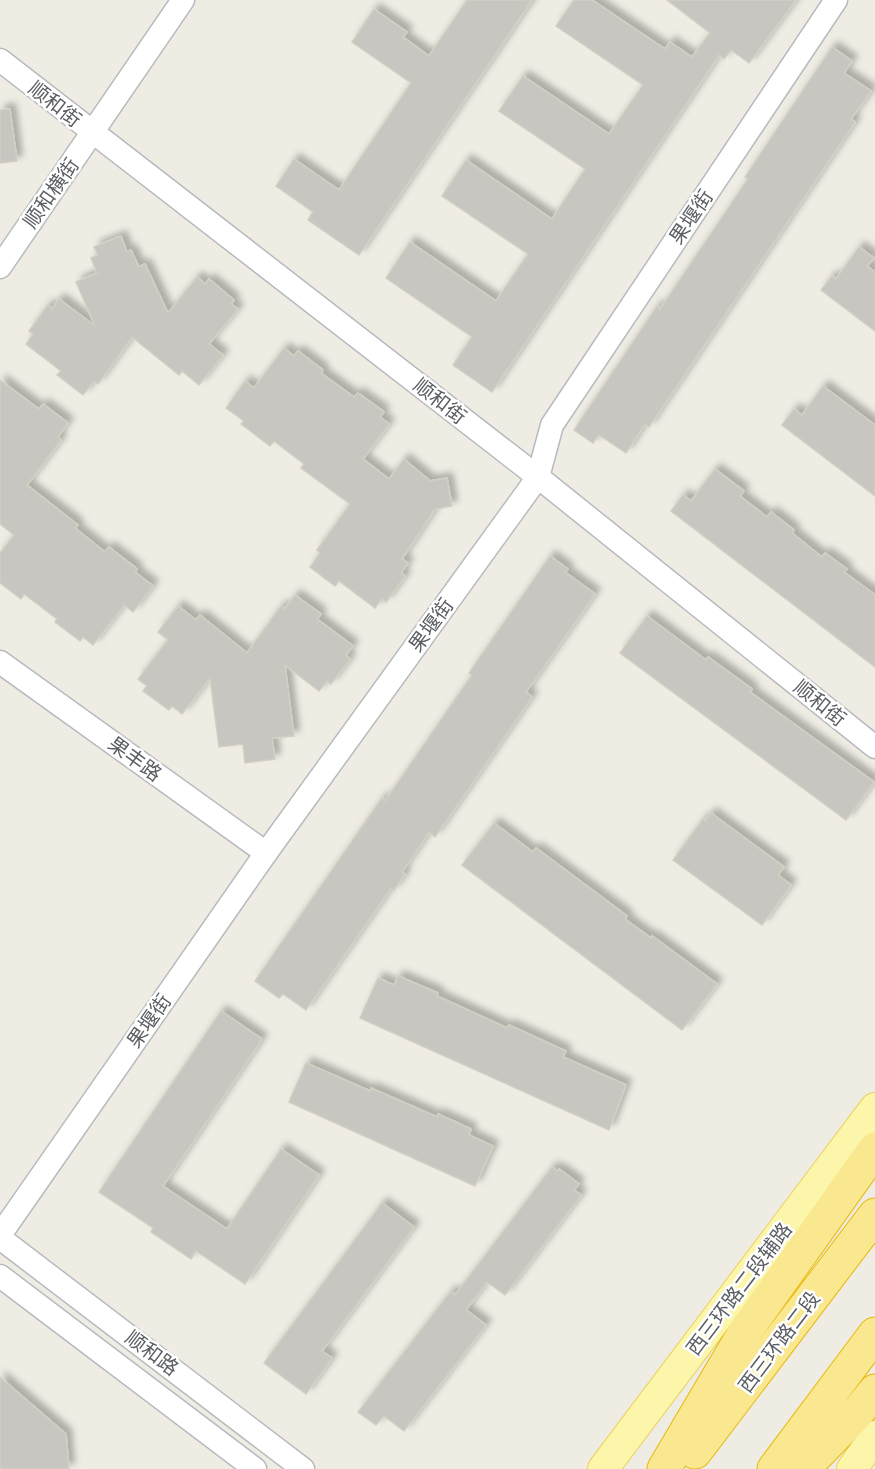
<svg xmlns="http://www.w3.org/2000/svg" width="875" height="1469" font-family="'Open Sans','Noto Sans SC',sans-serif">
  <defs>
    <filter id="shadow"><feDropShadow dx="5.5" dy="-5.5" stdDeviation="3" flood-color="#0004"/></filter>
  </defs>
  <rect width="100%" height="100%" fill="#eeece3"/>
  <!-- building -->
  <g fill="#c8c6c0" stroke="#d2cec2" stroke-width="1.5" filter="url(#shadow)">
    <polygon points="467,0 532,0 359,255 308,220 313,212 276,186 294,159 339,190 411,83 352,42 374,9 407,32 403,37 429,56"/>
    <polygon points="574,0 592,0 665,49 670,42 692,57 710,33 667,0 796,0 749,63 731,50 724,59 719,55 492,392 453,365 472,337 386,278 410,242 496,301 528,254 442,196 466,160 552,219 585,169 499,111 523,76 609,134 643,85 556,26"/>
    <polygon points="832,47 852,61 844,73 871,91 851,119 855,122 649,427 645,424 626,453 599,435 593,443 574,430 657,306 660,309 748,179 745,177"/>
    <polygon points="10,109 17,161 0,163 0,110"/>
    <polygon points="121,236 127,252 131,250 139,267 145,264 168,313 197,277 205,284 209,279 234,300 231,304 238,309 209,344 223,355 199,385 182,371 179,375 132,337 98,384 94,381 83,395 57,375 61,371 26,344 33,334 29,331 48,305 52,309 59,299 95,326 76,282 97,273 91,258 98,255 94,247"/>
    <polygon points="859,247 874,258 867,266 875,272 875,331 821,290 832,276 836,279"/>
    <polygon points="284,348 294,356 298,351 323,370 321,373 354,397 358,393 384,412 380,417 389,424 363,459 389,479 404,459 430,481 447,478 452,506 435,509 402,559 408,563 401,573 405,576 386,602 382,598 375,608 339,581 335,586 310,567 320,553 317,550 350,504 301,468 304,464 274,441 270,446 241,424 244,421 226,408 245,381 254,388"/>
    <polygon points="0,380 39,409 43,404 68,423 58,437 61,440 27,485 78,525 75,528 105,552 109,547 137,569 135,572 153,586 133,612 124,605 93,645 83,637 80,641 55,622 57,619 24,594 21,599 0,583 0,553 14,535 0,524"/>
    <polygon points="823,386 875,425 875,496 782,425 794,409 802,415"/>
    <polygon points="715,469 744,491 740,496 767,517 771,512 794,530 792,533 822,557 825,553 847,569 844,572 875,595 875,667 671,511 683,495 691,501"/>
    <polygon points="550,556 568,569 565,572 595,594 526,692 532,697 435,837 429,832 402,872 405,874 394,890 391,888 306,1010 283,994 279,998 255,981 382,798 385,801 472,675 469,673"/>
    <polygon points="295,595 321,614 317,619 353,646 346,655 350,659 331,684 327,681 319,691 285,665 294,736 272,738 275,759 245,763 243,744 219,747 210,678 182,714 172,706 169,710 143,691 147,686 138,679 168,640 158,632 178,606 196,620 200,615 247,653 281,606 285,609"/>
    <polygon points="647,616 706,660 708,657 752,689 750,692 874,782 846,820 620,653"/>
    <polygon points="711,813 784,867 778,875 791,885 762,925 673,860 703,819 705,821"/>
    <polygon points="494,823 533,852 536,848 627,916 625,919 651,938 652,936 717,984 682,1030 462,865"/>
    <polygon points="398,976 438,993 437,996 507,1028 509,1025 566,1051 563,1057 626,1085 609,1130 360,1018 378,978 394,985"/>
    <polygon points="221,1011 262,1039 163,1186 227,1229 281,1149 319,1175 245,1284 196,1251 191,1259 151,1232 153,1228 99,1192"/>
    <polygon points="306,1063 370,1091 371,1088 437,1117 438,1114 471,1129 469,1135 493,1146 475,1186 289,1102"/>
    <polygon points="552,1167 558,1171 559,1169 579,1184 574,1190 581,1195 505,1295 487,1282 466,1310 486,1325 404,1431 384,1416 376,1425 358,1412 451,1291 455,1295"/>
    <polygon points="382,1203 414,1227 322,1351 332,1358 306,1394 264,1363"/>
    <polygon points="0,1377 66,1434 69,1469 0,1469"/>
  </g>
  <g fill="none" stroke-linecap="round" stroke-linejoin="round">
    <!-- minor casing -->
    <g stroke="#b8babf" stroke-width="25">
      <g id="minor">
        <polyline points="0,60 538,477 875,747"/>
        <polyline points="0,267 183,0"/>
        <polyline points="0,662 266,853"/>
        <polyline points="0,1235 266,853 538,477 552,425 836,0"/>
        <polyline points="0,1238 303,1469"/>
        <polyline points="0,1276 255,1469"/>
      </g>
    </g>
    <!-- major casing -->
    <g stroke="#ecd15d" stroke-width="32">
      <g id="major">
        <polyline points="603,1469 875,1108"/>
        <polyline points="852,1469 875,1436"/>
      </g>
    </g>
    <!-- highway casing -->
    <g stroke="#e9b708" stroke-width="35">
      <g id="highway">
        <polyline points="695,1452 875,1215"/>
        <polyline points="664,1469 745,1332 875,1149"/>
        <polyline points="774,1469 875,1334"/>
        <polyline points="803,1469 857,1413 875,1391"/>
      </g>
    </g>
    <!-- minor -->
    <use href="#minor" stroke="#fff" stroke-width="22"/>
    <!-- major -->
    <use href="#major" stroke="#fcf6aa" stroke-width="30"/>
    <!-- highway -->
    <use href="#highway" stroke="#f9e88f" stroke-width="33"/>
  </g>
  <g text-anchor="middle" stroke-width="5" stroke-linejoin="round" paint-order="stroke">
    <!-- street labels -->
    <g font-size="20" fill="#5b5e63" stroke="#fff">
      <text transform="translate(55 104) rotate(38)" y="7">顺和街</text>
      <text transform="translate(51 193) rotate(-55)" y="7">顺和横街</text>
      <text transform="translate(691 217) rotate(-56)" y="7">果堰街</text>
      <text transform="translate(440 401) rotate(38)" y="7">顺和街</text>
      <text transform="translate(431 625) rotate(-54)" y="7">果堰街</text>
      <text transform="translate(820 703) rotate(39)" y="7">顺和街</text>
      <text transform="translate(135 759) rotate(36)" y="7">果丰路</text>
      <text transform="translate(149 1021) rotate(-55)" y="7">果堰街</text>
      <text transform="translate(739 1289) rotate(-53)" y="7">西三环路二段辅路</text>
      <text transform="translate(779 1342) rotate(-53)" y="7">西三环路二段</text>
      <text transform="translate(152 1353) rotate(37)" y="7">顺和路</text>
    </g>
  </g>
</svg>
